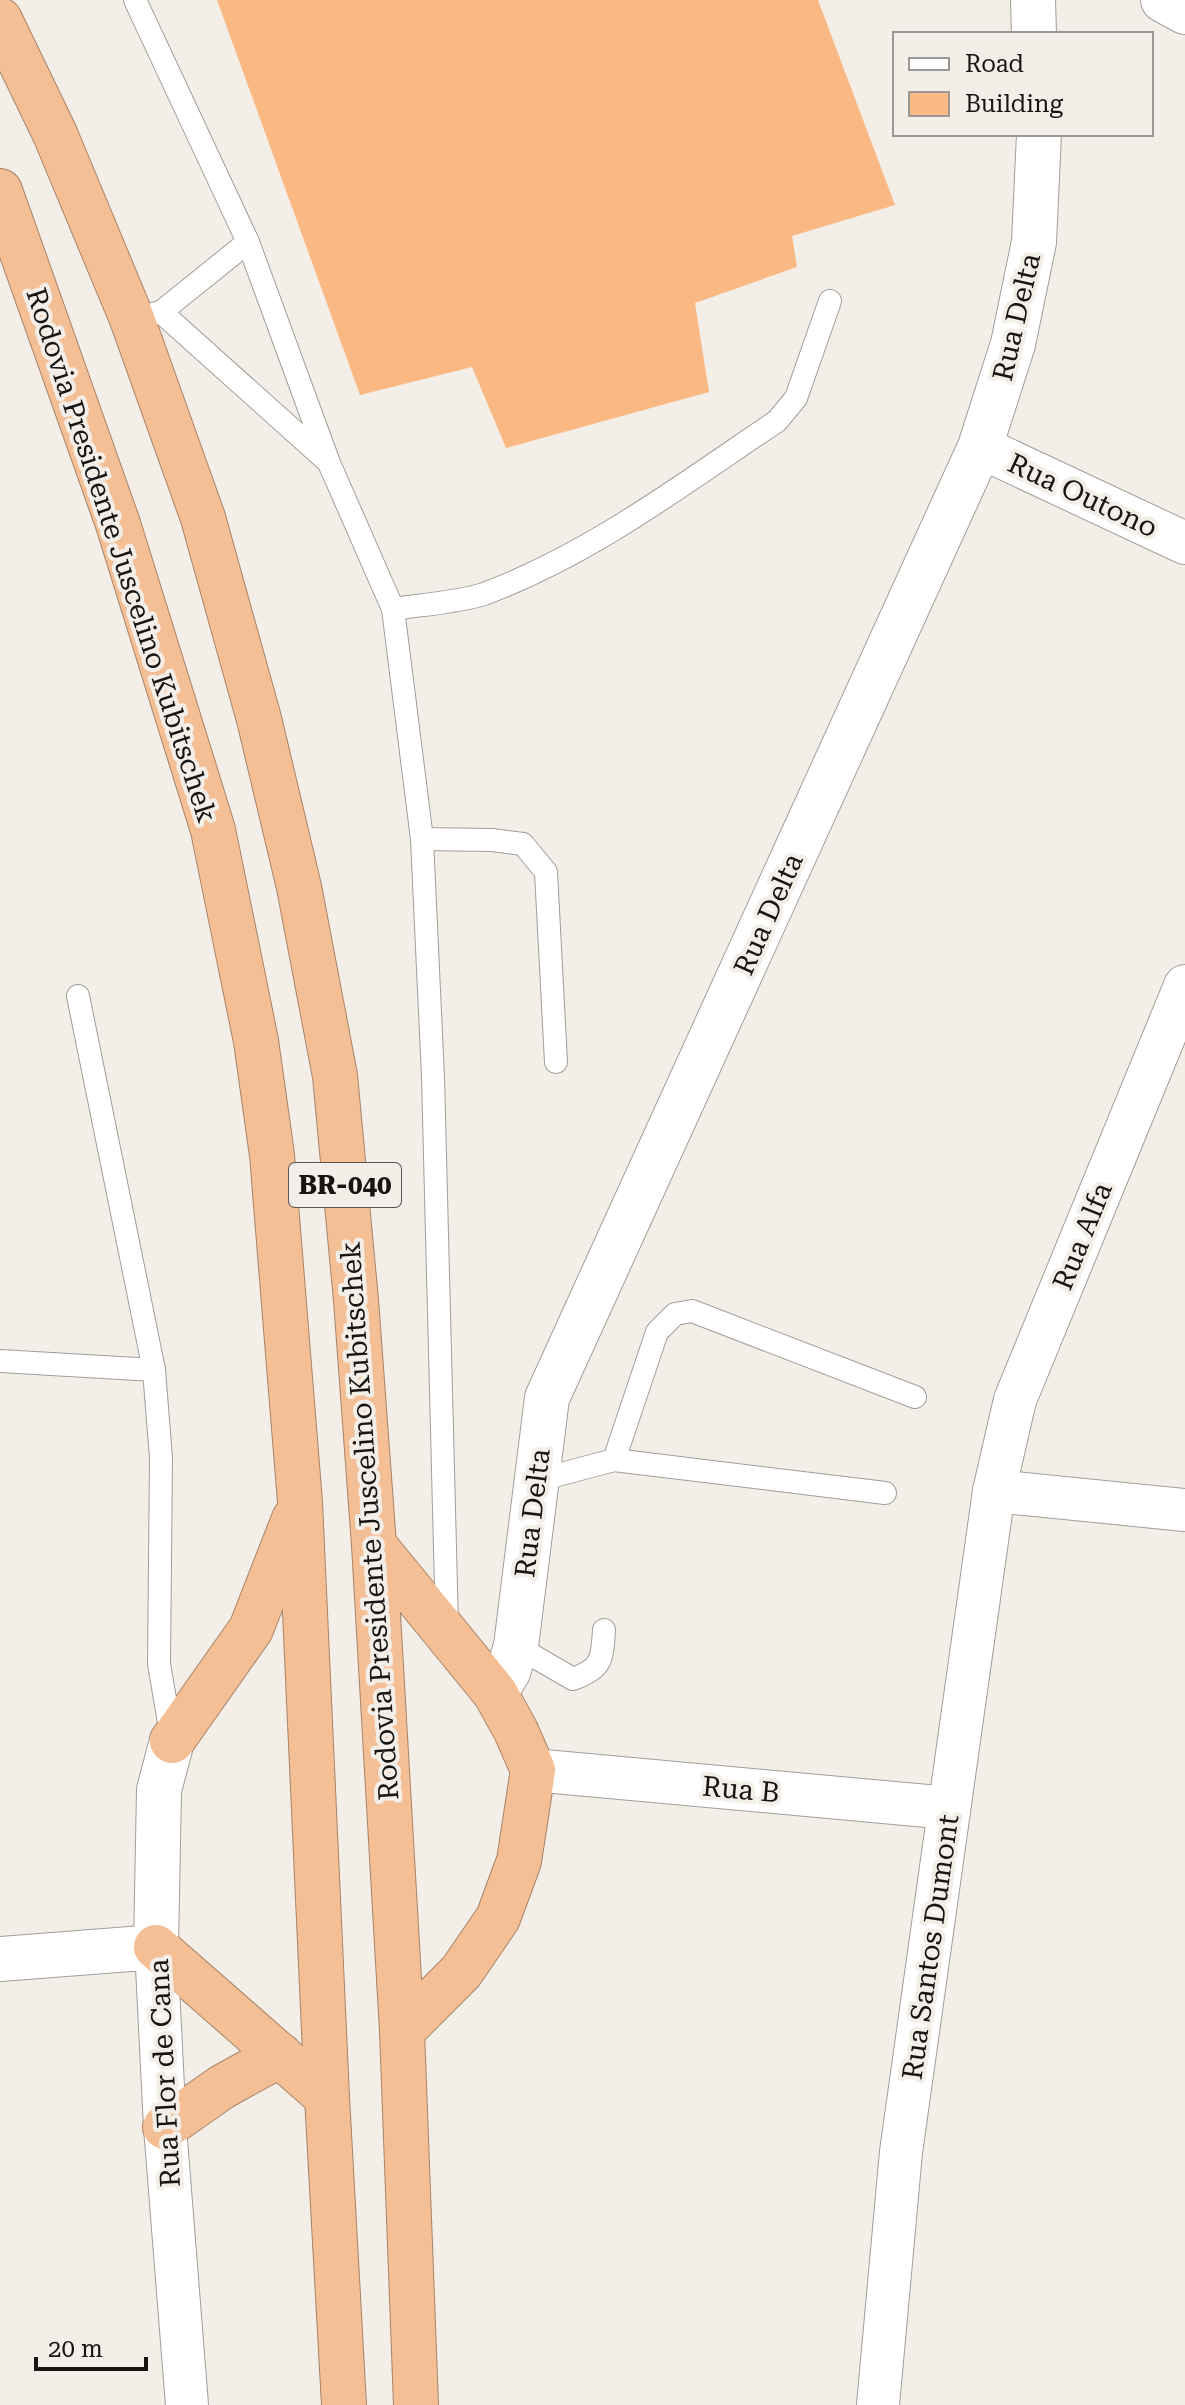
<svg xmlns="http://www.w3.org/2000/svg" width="1185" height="2405" font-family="'Roboto Serif',serif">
  <rect width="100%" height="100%" fill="#f4eee9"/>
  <!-- building -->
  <polygon fill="#fab882" points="217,0 818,0 895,205 792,236 797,267 695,303 709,392 506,448 472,367 360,395"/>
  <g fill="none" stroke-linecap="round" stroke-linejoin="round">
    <!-- service casing -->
    <g stroke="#a39d99" stroke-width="24">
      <g id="service">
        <polyline points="135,0 248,242 329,463 393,609 422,839 433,1077 447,1627"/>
        <polyline points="161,312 248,242"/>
        <polyline points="132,319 161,312 325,459"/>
        <path d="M393,609c26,-4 68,-7 91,-15 107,-40 199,-110 293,-173l19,-23 34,-97"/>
        <polyline points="422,839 492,840 523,844 546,872 556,1062"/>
        <polyline points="78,996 154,1370 161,1458 159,1664 172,1740"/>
        <polyline points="0,1361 154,1370"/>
        <polyline points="614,1460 885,1493"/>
        <polyline points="535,1481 614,1460 657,1332 675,1314 692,1311 915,1397"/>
        <path d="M516,1646l57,33c30,-11 29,-20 31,-49"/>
      </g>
    </g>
    <!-- minor casing -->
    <g stroke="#a39d99" stroke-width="44">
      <g id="minor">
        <polyline points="980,447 1185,543"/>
        <polyline points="994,1491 1185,1510"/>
        <polyline points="533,1770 949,1808"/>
        <polyline points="156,1947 165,2127 187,2405"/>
        <polyline points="878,2405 901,2152 994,1491 1015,1400 1185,986"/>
      </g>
    </g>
    <!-- tertiary casing -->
    <g stroke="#a39d99" stroke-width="46">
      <g id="tertiary">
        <polyline points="1033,0 1034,34"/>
        <polyline points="1163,0 1185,12"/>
        <polyline points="495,1693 508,1672 516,1646 547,1398 980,447 1013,344 1034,242 1039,134"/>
        <polyline points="0,1959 156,1947 159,1790 172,1741"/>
      </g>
    </g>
    <!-- motorway casing -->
    <g stroke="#a78468" stroke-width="46">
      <g id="motorway">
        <polyline points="0,20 55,134 132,319 203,518 259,719 299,887 335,1076 356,1300 374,1545 402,2031 416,2405"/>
        <polyline points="0,191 118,524 213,830 256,1041 272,1155 300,1502 327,2097 344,2405"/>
        <polyline points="374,1545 495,1693 516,1731 533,1770 519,1861 498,1918 461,1972 402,2031"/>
        <polyline points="172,1741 251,1629 294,1519"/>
        <polyline points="156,1947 327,2097"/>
        <polyline points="165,2127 222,2087 280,2055"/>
      </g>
    </g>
    <!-- service -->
    <use href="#service" stroke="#fff" stroke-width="22"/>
    <!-- minor -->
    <use href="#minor" stroke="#fff" stroke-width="42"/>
    <!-- tertiary -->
    <use href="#tertiary" stroke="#fff" stroke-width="44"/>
    <!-- motorway -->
    <use href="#motorway" stroke="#f5bf95" stroke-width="44"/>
  </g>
  <g text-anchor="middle" stroke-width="8" stroke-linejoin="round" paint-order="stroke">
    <!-- shield labels -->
    <rect fill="#f4eee9" stroke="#595653" stroke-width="2" x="289" y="1163" width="112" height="44" rx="6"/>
    <g font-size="26" font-weight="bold" fill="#171513">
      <text x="345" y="1194">BR-040</text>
    </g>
    <!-- street labels -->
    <g font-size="28" fill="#171513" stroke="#f4eee9">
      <text transform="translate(1016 317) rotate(-77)" y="10">Rua Delta</text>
      <text transform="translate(1083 495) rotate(25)" y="10">Rua Outono</text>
      <text transform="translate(122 555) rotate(72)" y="10">Rodovia Presidente Juscelino Kubitschek</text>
      <text transform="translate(768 914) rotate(-66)" y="10">Rua Delta</text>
      <text transform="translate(1082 1236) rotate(-68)" y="10">Rua Alfa</text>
      <text transform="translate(532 1513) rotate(-83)" y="10">Rua Delta</text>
      <text transform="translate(369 1521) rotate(-94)" y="10">Rodovia Presidente Juscelino Kubitschek</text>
      <text transform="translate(741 1789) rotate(5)" y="10">Rua B</text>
      <text transform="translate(930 1947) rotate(-82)" y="10">Rua Santos Dumont</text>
      <text transform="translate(164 2073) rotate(-93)" y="10">Rua Flor de Cana</text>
    </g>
  </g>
  <!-- legend -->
  <rect x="893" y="32" width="260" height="104" fill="#f4eee9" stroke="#9c9793" stroke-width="2"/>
  <rect x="909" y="58" width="40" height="12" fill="#ffffff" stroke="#9c9793" stroke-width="2"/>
  <text x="965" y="72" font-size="24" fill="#171513">Road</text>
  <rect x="909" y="92" width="40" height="24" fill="#fab882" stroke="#9c9793" stroke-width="2"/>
  <text x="965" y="112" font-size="24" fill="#171513">Building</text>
  <!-- scale -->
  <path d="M36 2357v12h110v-12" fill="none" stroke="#171513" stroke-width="4"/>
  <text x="48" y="2357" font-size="24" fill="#171513" stroke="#f4eee9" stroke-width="6" paint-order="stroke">20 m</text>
</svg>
